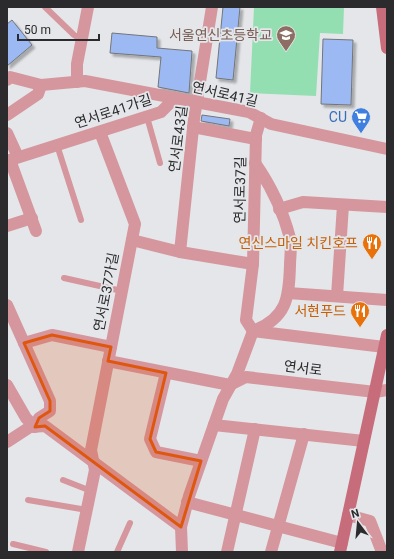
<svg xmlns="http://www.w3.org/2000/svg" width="394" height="559" font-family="Roboto,'Noto Sans KR',sans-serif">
  <defs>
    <filter id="shadow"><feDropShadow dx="3" dy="3" stdDeviation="1" flood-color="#0004"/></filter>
  </defs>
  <rect width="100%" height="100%" fill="#e4e6e9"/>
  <!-- green -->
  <polygon fill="#93dfb2" points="254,7 344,7 343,34 320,33 316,96 250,93"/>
  <!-- building -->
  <g fill="#9db9f3" stroke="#737578" filter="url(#shadow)">
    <polygon points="223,7 240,7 233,80 216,78"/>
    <polygon points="12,20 32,45 7,66 7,24"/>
    <polygon points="112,33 157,37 157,48 192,51 189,93 158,87 161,57 110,53"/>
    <polygon points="323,39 353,40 351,105 321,104"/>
    <polygon points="202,115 230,119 229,126 201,121"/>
  </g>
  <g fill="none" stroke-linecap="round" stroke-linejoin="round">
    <!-- lane -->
    <g stroke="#d5969e" stroke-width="6">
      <polyline points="45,7 74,35 82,40"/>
      <polyline points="147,117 160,163"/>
      <polyline points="57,145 81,220"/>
      <polyline points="64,278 122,291"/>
      <polyline points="63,480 91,491"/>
      <polyline points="28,500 87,510"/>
      <polyline points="13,544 46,552"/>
      <polyline points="117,552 130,523"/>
    </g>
    <!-- street -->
    <g stroke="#d5969e" stroke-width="12">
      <polyline points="7,80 10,77 41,85 85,81 249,112 271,124 387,149"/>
      <polyline points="77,82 77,64 88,7"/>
      <polyline points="7,115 38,94 41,85"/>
      <polyline points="261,118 256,135 253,264 246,320 253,331 384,347"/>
      <polyline points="193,127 256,139"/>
      <polyline points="7,133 18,157"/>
      <polyline points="10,160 36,231"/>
      <polyline points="7,161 161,112 174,99"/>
      <polyline points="279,209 303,202 387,207"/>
      <polyline points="7,226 32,218"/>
      <polyline points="132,240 180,252 253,264"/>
      <polyline points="180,252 194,119 212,7"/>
      <polyline points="288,293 387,300"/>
      <polyline points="337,296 343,205"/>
      <polyline points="7,305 50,401 50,411 39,418 35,427 26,418 7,385"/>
      <polyline points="24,343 52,335 111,347"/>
      <polyline points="108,361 230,385 246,377 375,392 387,390"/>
      <polyline points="166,373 150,439 156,452 201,461"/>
      <polyline points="214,425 364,441"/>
      <polyline points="7,442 30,427 45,426 181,527"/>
      <polyline points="187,502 342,543"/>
      <polyline points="348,515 370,521 382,552"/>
      <polyline points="78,552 95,470 91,450 135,224 100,132"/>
      <path d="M182,552l-1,-25 8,-31 34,-97 14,-25 16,-43c34,-13 36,-33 37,-66 0,-8 2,-19 0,-27 -7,-27 -19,-52 -35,-75"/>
      <polyline points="227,552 255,429"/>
      <polyline points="271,552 304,434"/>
    </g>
    <!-- secondary -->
    <g stroke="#c76c7b" stroke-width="12">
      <polyline points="382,7 387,48"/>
      <polyline points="340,552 387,335"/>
    </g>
  </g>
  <!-- marked area -->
  <path fill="#df570e" fill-opacity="0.2" stroke="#df570e" stroke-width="3" stroke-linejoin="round" d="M52,335l59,12 -3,14 58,12 -16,66 6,13 45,9 -20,66 -136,-101 -10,1 4,-9 11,-7v-10l-26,-58z"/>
  <!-- icons -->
  <defs>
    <g id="school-pin" transform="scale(1)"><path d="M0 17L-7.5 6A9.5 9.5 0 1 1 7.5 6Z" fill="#8d6e63" stroke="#e4e6e9"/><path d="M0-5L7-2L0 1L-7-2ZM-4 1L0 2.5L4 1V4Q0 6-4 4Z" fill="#fff"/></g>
    <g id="supermarket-pin" transform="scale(1)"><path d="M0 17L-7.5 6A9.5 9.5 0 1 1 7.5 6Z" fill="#3f7fe0" stroke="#e4e6e9"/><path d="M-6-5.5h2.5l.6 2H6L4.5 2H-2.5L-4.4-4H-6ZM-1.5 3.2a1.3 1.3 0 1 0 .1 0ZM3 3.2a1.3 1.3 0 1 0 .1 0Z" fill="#fff"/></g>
    <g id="restaurant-pin" transform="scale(1)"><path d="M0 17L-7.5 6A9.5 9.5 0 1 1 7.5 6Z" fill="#e8710a" stroke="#e4e6e9"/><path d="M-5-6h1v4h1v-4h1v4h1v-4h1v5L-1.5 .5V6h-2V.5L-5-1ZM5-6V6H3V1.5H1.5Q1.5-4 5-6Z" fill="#fff"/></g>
  </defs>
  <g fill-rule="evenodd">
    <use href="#school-pin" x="286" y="35"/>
    <use href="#supermarket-pin" x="361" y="117"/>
    <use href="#restaurant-pin" x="372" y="243"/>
    <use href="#restaurant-pin" x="360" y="311"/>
  </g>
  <g text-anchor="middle" stroke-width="3.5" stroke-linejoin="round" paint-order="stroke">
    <!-- education labels -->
    <g font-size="14" fill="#785e54" stroke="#e4e6e9" text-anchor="end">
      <text x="272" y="40">서울연신초등학교</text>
    </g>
    <!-- street labels -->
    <g font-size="14" fill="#2b2b2d" stroke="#e4e6e9">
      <text transform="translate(225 94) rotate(13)" y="5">연서로41길</text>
      <text transform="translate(113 111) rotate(-18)" y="5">연서로41가길</text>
      <text transform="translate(178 139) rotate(-83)" y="5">연서로43길</text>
      <text transform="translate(240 190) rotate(-89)" y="5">연서로37길</text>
      <text transform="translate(106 292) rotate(-79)" y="5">연서로37가길</text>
      <text transform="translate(303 368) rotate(7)" y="5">연서로</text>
    </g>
    <!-- shop labels -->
    <g font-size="14" fill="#366cbe" stroke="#e4e6e9" text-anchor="end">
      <text x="347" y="122">CU</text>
    </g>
    <!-- food labels -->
    <g font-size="14" fill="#c56008" stroke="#e4e6e9" text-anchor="end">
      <text x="358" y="248">연신스마일 치킨호프</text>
      <text x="346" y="316">서현푸드</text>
    </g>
  </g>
  <!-- border -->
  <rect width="394" height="559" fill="none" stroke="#2b2b2d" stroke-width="16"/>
  <!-- north arrow -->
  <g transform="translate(358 523) rotate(344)" stroke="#e4e6e9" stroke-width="3" paint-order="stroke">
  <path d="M0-3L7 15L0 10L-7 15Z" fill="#2b2b2d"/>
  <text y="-6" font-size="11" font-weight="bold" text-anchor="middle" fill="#2b2b2d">N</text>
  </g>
  <!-- scale -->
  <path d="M18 34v6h81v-6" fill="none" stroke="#2b2b2d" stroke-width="2"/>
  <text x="24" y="34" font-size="12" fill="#2b2b2d" stroke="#e4e6e9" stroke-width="3" paint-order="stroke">50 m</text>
</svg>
